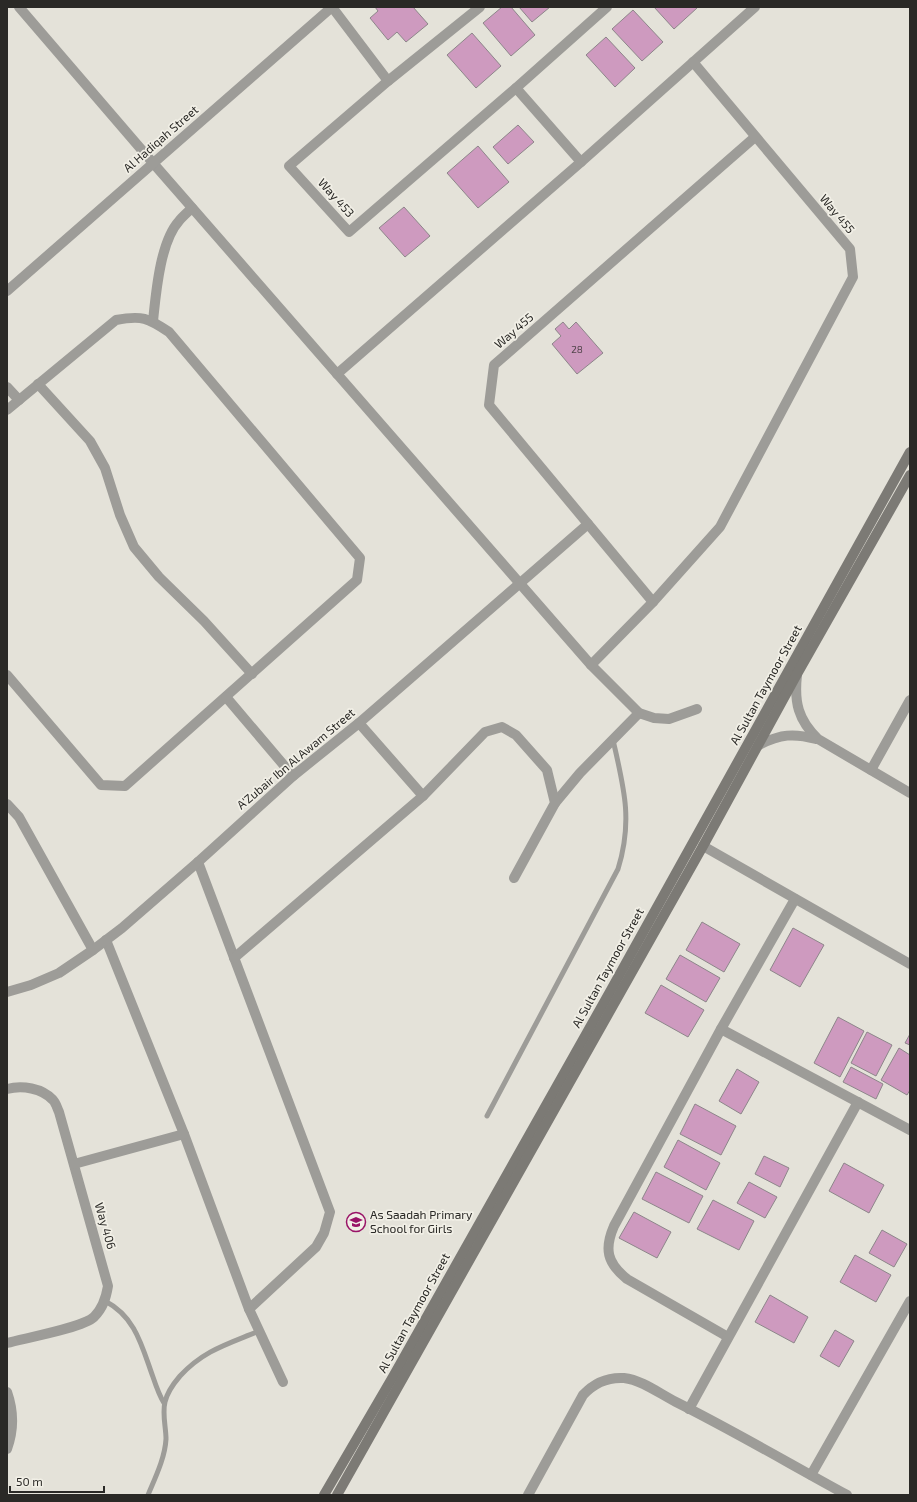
<svg xmlns="http://www.w3.org/2000/svg" width="917" height="1502" font-family="'Exo 2',sans-serif">
  <rect width="100%" height="100%" fill="#e4e2d9"/>
  <!-- building -->
  <g fill="#ce9abf" stroke="#8d868a">
    <polygon points="375,7 413,7 428,24 406,42 397,32 388,40 370,18 378,11"/>
    <polygon points="502,7 511,7 535,35 511,56 483,23"/>
    <polygon points="519,7 550,7 532,22"/>
    <polygon points="654,7 696,7 697,8 674,29"/>
    <polygon points="633,10 663,42 642,61 612,29"/>
    <polygon points="472,33 501,66 476,88 447,55"/>
    <polygon points="606,37 635,68 615,87 586,55"/>
    <polygon points="518,125 534,142 508,164 493,147"/>
    <polygon points="478,146 509,182 478,208 447,173"/>
    <polygon points="404,207 430,236 405,257 379,228"/>
    <polygon points="563,322 569,329 576,322 603,353 577,374 552,344 561,336 555,329"/>
    <polygon points="702,922 740,944 724,972 686,950"/>
    <polygon points="793,928 824,945 800,987 770,970"/>
    <polygon points="680,955 720,978 706,1002 666,979"/>
    <polygon points="661,985 704,1010 688,1037 645,1013"/>
    <polygon points="838,1017 864,1031 840,1077 814,1063"/>
    <polygon points="867,1032 892,1045 876,1076 851,1063"/>
    <polygon points="910,1034 910,1045 905,1043"/>
    <polygon points="899,1048 910,1055 910,1090 907,1095 881,1080"/>
    <polygon points="851,1067 883,1084 876,1099 843,1082"/>
    <polygon points="737,1069 759,1082 741,1114 719,1101"/>
    <polygon points="695,1104 736,1126 721,1155 680,1134"/>
    <polygon points="678,1140 720,1163 706,1190 664,1167"/>
    <polygon points="764,1156 789,1168 780,1187 755,1174"/>
    <polygon points="844,1163 884,1185 869,1213 829,1191"/>
    <polygon points="656,1172 703,1196 689,1223 642,1199"/>
    <polygon points="749,1182 777,1197 765,1218 737,1203"/>
    <polygon points="713,1200 754,1221 739,1250 697,1229"/>
    <polygon points="634,1212 671,1232 657,1258 619,1238"/>
    <polygon points="882,1230 907,1244 894,1267 869,1253"/>
    <polygon points="855,1255 891,1275 876,1302 840,1282"/>
    <polygon points="770,1295 808,1317 794,1343 755,1322"/>
    <polygon points="835,1330 854,1341 839,1367 820,1356"/>
  </g>
  <g fill="none" stroke-linecap="round" stroke-linejoin="round">
    <!-- service -->
    <g stroke="#9d9c98" stroke-width="5">
      <path d="M487,1116l131,-247c15,-48 6,-81 -5,-129"/>
      <path d="M105,1301c31,16 37,46 48,76 3,9 6,18 11,26"/>
      <path d="M148,1495c7,-17 17,-37 18,-56 0,-12 -4,-25 -1,-37 2,-9 9,-19 15,-26 24,-26 48,-32 79,-45"/>
    </g>
    <!-- minor -->
    <g stroke="#9d9c98" stroke-width="10">
      <polyline points="19,7 153,163 591,665 639,713 654,718 669,719 697,709"/>
      <polyline points="332,7 388,81"/>
      <polyline points="480,7 388,81 289,166 349,232 516,88 607,7"/>
      <polyline points="516,88 581,162"/>
      <polyline points="7,291 332,7"/>
      <path d="M153,321c3,-28 7,-79 26,-100 4,-5 9,-9 13,-13"/>
      <polyline points="337,374 581,162 755,7"/>
      <polyline points="38,384 90,441 105,468 120,515 134,547 159,577 204,621 252,674"/>
      <polyline points="7,387 19,400"/>
      <path d="M7,410l109,-90c26,-5 32,-2 53,12l191,226 -3,22 -232,206 -24,-1 -94,-110"/>
      <polyline points="653,602 489,405 494,365 755,137"/>
      <polyline points="591,665 653,602 720,527 853,277 850,249 693,62"/>
      <path d="M797,675c-3,27 1,45 21,64l92,54"/>
      <polyline points="226,697 293,776"/>
      <polyline points="359,723 423,796"/>
      <path d="M759,745c21,-11 35,-12 57,-6"/>
      <polyline points="871,770 910,700"/>
      <polyline points="555,803 580,773 639,713"/>
      <polyline points="7,804 19,817 93,950"/>
      <polyline points="703,846 910,964"/>
      <polyline points="198,862 330,1212 324,1233 316,1247 249,1309"/>
      <polyline points="106,940 184,1134 249,1309 283,1382"/>
      <polyline points="234,958 423,796 485,732 502,727 516,735 547,770 555,803 514,878"/>
      <polyline points="7,992 31,985 59,973 93,950 122,928 198,862 293,776 359,723 588,524"/>
      <polyline points="721,1029 910,1130"/>
      <path d="M7,1089c15,-4 35,-1 46,11 3,3 4,8 6,12l49,174c-2,12 -5,22 -14,31 -12,11 -69,21 -87,26"/>
      <polyline points="74,1164 184,1134"/>
      <path d="M728,1337l-101,-58c-20,-16 -23,-30 -13,-53l107,-197 74,-130"/>
      <path d="M7,1392c7,20 7,38 0,57"/>
      <polyline points="689,1409 858,1102"/>
      <polyline points="811,1475 910,1301"/>
      <path d="M528,1495l55,-100c11,-12 25,-18 41,-17 18,2 36,16 52,24 58,29 114,62 171,93"/>
    </g>
    <!-- secondary -->
    <g stroke="#7c7a75" stroke-width="10">
      <polyline points="324,1495 394,1375 611,990 910,452"/>
      <polyline points="337,1495 703,846 797,674 910,475"/>
    </g>
  </g>
  <!-- icons -->
  <defs>
    <g id="university-ring" transform="scale(1)"><circle r="9.5" fill="#f1efe6" stroke="#991367" stroke-width="1.5"/><path d="M0-5L7-2L0 1L-7-2ZM-4 1L0 2.5L4 1V4Q0 6-4 4Z" fill="#991367"/></g>
  </defs>
  <g fill-rule="evenodd">
    <use href="#university-ring" x="356" y="1222"/>
  </g>
  <g text-anchor="middle" stroke-width="3.5" stroke-linejoin="round" paint-order="stroke">
    <!-- number labels -->
    <g font-size="10" fill="#53454c">
      <text x="577" y="353">28</text>
    </g>
    <!-- street labels -->
    <g font-size="12" fill="#2a2926" stroke="#f1efe6">
      <text transform="translate(161 139) rotate(-41)" y="4">Al Hadiqah Street</text>
      <text transform="translate(336 198) rotate(48)" y="4">Way 453</text>
      <text transform="translate(837 214) rotate(50)" y="4">Way 455</text>
      <text transform="translate(514 331) rotate(-41)" y="4">Way 455</text>
      <text transform="translate(766 685) rotate(-61)" y="4">Al Sultan Taymoor Street</text>
      <text transform="translate(296 759) rotate(-40)" y="4">A'Zubair Ibn Al Awam Street</text>
      <text transform="translate(608 968) rotate(-61)" y="4">Al Sultan Taymoor Street</text>
      <text transform="translate(105 1226) rotate(74)" y="4">Way 406</text>
      <text transform="translate(414 1313) rotate(-61)" y="4">Al Sultan Taymoor Street</text>
    </g>
    <!-- poi labels -->
    <g font-size="12" fill="#2a2926" stroke="#f1efe6" text-anchor="start">
      <text x="370" y="1219">As Saadah Primary<tspan x="370" dy="14">School for Girls</tspan></text>
    </g>
  </g>
  <!-- border -->
  <rect width="917" height="1502" fill="none" stroke="#2a2926" stroke-width="16"/>
  <!-- scale -->
  <path d="M10 1486v6h94v-6" fill="none" stroke="#2a2926" stroke-width="2"/>
  <text x="16" y="1486" font-size="12" fill="#2a2926" stroke="#f1efe6" stroke-width="3" paint-order="stroke">50 m</text>
</svg>
